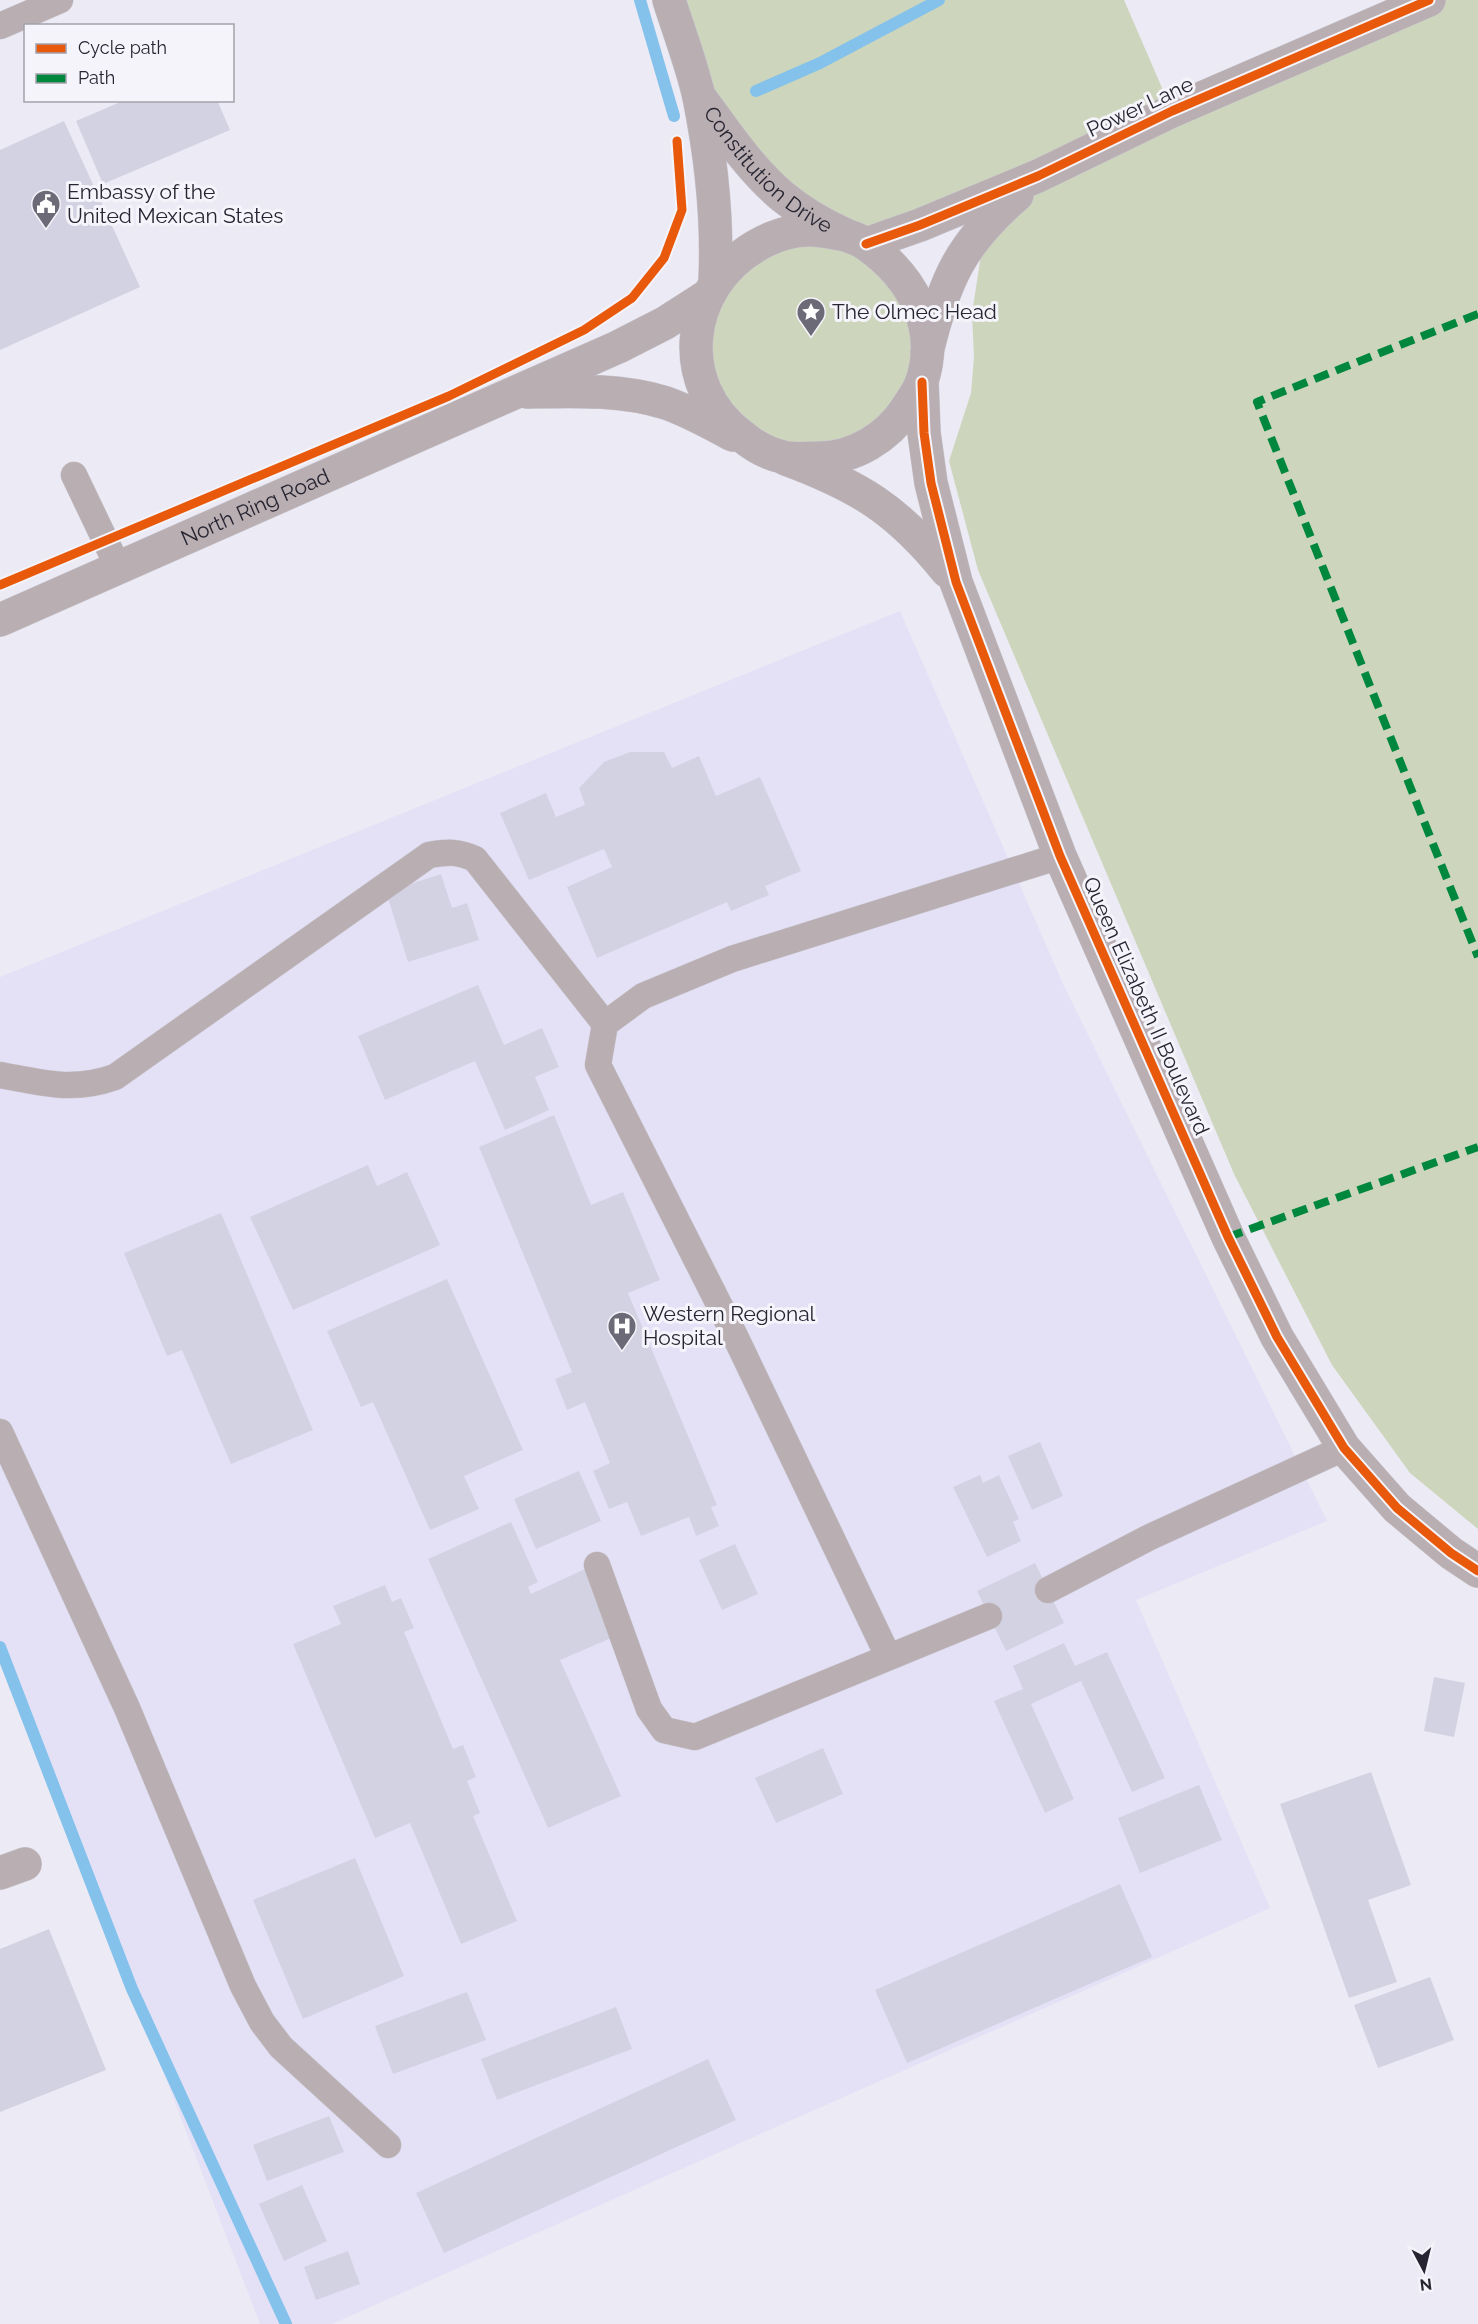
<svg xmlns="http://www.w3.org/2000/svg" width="1478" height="2324" font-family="Raleway,sans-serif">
  <rect width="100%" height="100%" fill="#eceaf4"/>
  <!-- built -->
  <polygon fill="#e4e1f7" points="900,611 1064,986 1327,1521 1136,1600 1270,1908 332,2324 260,2324 32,1730 0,1652 0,977"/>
  <!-- green -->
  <polygon fill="#cdd6bc" points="669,0 1124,0 1172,111 1440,0 1478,0 1478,1529 1410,1473 1332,1365 1234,1174 978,570 949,461 971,393 974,357 972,314 982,248 1031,194 867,244 923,315 898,422 784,458 707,396 707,296 808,230 755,171"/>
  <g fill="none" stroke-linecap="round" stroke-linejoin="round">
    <!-- stream -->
    <g stroke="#84c2ec" stroke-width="12">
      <polyline points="640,0 674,116"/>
      <polyline points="756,91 820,63 939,0"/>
      <polyline points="0,1647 132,1989 286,2324"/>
    </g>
  </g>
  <!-- building -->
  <g fill="#d3d2e3">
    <polygon points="125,100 217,100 230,130 103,184 76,121"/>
    <polygon points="64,121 140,287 0,350 0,150"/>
    <polygon points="630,752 664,752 672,768 699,756 716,796 760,777 801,871 765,886 769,895 731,911 727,902 597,958 567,887 612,867 604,849 529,880 500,813 546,793 556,817 585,805 579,788 604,762"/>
    <polygon points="441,874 452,908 467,903 479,940 408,962 386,892"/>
    <polygon points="478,985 504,1045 542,1028 559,1067 535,1077 549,1110 505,1130 475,1061 385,1100 358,1036"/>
    <polygon points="554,1115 591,1205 623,1192 660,1280 628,1293 717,1505 711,1507 719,1526 696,1536 689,1517 641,1536 627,1502 609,1509 593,1471 610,1463 585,1402 567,1410 555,1379 572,1372 479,1147"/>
    <polygon points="368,1165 377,1186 407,1172 440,1245 293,1310 250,1217"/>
    <polygon points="221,1213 313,1430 231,1464 182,1350 167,1356 124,1253"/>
    <polygon points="447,1279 523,1450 464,1476 479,1509 430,1530 373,1402 361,1407 327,1331"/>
    <polygon points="1040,1442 1063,1496 1032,1510 1008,1456"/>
    <polygon points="579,1471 601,1521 536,1549 514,1499"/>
    <polygon points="980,1475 983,1483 999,1475 1019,1519 1013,1522 1021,1541 987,1557 953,1487"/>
    <polygon points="511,1522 538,1582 528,1587 531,1594 585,1569 616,1636 560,1660 621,1796 548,1828 428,1559"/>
    <polygon points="735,1544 758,1594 722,1610 699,1560"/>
    <polygon points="1035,1563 1064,1623 1006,1651 977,1591"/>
    <polygon points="385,1585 392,1602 401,1598 414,1628 404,1632 453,1749 463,1745 476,1777 467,1781 480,1813 473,1816 517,1921 461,1944 410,1823 375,1838 293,1644 341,1624 333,1606"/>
    <polygon points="1064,1643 1075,1666 1107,1652 1165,1778 1132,1792 1081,1681 1031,1704 1074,1799 1045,1813 994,1701 1023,1689 1013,1666"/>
    <polygon points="1434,1677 1465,1683 1454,1737 1424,1731"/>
    <polygon points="823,1748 843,1794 776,1823 755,1778"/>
    <polygon points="1371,1772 1411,1885 1368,1900 1397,1982 1349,1998 1280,1804"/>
    <polygon points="1199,1785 1222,1840 1140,1873 1118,1818"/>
    <polygon points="355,1858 404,1976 303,2019 253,1900"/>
    <polygon points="1120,1884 1152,1957 907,2063 875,1990"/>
    <polygon points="49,1929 106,2070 0,2112 0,1949"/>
    <polygon points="1430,1977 1454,2040 1378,2068 1354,2005"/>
    <polygon points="467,1992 486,2040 393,2074 375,2026"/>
    <polygon points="616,2007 632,2049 497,2100 481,2059"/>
    <polygon points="708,2059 736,2120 444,2253 416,2193"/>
    <polygon points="329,2116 344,2152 267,2181 253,2145"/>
    <polygon points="302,2185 327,2241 284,2261 259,2204"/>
    <polygon points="348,2251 360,2284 316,2300 304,2267"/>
  </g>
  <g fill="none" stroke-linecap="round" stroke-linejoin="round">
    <!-- service casing -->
    <g stroke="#c9c7d0" stroke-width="27">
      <g id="service">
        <polyline points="0,26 60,0"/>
        <polyline points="74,475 118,567"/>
        <path d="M0,1075c43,8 73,17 115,2l314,-222c18,-3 29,-4 46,4l130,165"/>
        <polyline points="0,1432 127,1708 243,1986 262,2022 281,2047 388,2145"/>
        <polyline points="597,1565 649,1709 664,1730 695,1737 989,1616"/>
        <polyline points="1048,1590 1150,1537 1344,1448"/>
        <polyline points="888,1656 734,1334 598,1065 605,1024 643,996 732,959 1060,856"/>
      </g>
    </g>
    <!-- minor casing -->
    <g stroke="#c9c7d0" stroke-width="34">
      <g id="minor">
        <polyline points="866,244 920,225 1038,176 1172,111 1429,0"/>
        <path d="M927,352c17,-71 33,-108 90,-157"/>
        <polyline points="0,1873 25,1864"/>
      </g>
    </g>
    <!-- tertiary casing -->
    <g stroke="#c9c7d0" stroke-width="34">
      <g id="tertiary">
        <polyline points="922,382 924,433 931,483 956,582 1060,856 1228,1237 1277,1337 1344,1448 1397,1508 1451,1553 1478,1571"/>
        <path d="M786,459c73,27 112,51 161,112"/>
      </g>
    </g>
    <!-- secondary casing -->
    <g stroke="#c9c7d0" stroke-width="34">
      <g id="secondary">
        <path d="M669,0c10,32 23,65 30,97 12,60 19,124 16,184"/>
        <path id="s1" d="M699,96c26,35 50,72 83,100 19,16 42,29 64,39 7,3 15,5 21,10 44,31 73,81 55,136 -3,10 -11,20 -16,28 -18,28 -52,49 -86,49 -11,0 -25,2 -37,-1 -15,-3 -29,-11 -41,-21 -68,-50 -58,-148 14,-190 15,-9 35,-16 53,-16 12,0 25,3 37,5"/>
        <path d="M527,392c46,-1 94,-3 139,11 23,8 46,21 67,32"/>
        <path id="s2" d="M0,620l618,-273 47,-24 42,-27"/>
      </g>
    </g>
    <!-- service -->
    <use href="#service" stroke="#b9aeb1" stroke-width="26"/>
    <!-- minor -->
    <use href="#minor" stroke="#b9aeb1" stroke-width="33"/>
    <!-- tertiary -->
    <use href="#tertiary" stroke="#b9aeb1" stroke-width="33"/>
    <!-- secondary -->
    <use href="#secondary" stroke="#b9aeb1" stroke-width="33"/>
    <!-- quiet -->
    <g stroke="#00873e" stroke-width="8" stroke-dasharray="15 8" stroke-linecap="butt">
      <polyline points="1478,314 1257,402 1478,957"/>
      <polyline points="1228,1237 1478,1147"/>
    </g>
    <!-- cycleway casing -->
    <g stroke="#f5f4fb" stroke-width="13">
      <g id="cycleway">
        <polyline points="866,244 920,225 1038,176 1172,111 1429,0"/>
        <polyline points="922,382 924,433 931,483 956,582 1060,856 1228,1237 1277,1337 1344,1448 1397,1508 1451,1553 1478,1571"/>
        <polyline points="0,585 449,396 584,330 632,298 664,258 682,210 677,141"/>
      </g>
    </g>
    <!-- cycleway -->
    <use href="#cycleway" stroke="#e8590c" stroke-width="9"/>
  </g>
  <!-- icons -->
  <defs>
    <g id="civic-pin" transform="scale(1.5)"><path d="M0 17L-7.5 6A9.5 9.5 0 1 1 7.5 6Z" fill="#6c6a76" stroke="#f5f4fb"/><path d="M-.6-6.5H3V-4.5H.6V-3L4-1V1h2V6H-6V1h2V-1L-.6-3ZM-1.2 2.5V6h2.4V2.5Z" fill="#fff"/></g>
    <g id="sight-pin" transform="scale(1.5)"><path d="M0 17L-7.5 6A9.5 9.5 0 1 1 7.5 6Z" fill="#6c6a76" stroke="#f5f4fb"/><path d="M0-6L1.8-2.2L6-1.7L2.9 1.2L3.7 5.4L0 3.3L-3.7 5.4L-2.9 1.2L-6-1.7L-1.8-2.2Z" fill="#fff"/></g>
    <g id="hospital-pin" transform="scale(1.5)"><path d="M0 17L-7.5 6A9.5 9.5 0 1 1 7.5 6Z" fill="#6c6a76" stroke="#f5f4fb"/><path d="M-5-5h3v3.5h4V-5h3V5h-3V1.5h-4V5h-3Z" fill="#fff"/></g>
  </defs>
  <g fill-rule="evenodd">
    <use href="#civic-pin" x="46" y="204"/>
    <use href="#sight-pin" x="811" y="312"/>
    <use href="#hospital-pin" x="622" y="1326"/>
  </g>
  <g text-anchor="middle" stroke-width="6" stroke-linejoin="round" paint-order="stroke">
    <!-- street labels -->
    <g font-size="21" fill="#272532" stroke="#f5f4fb">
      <text transform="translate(1140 107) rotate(-25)" y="7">Power Lane</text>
      <text dy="7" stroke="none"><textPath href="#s1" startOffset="102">Constitution Drive</textPath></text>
      <text dy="7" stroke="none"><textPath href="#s2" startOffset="279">North Ring Road</textPath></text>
      <text transform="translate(1146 1006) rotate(66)" y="7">Queen Elizabeth II Boulevard</text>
    </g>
    <!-- poi labels -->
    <g font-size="21" fill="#272532" stroke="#f5f4fb" text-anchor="start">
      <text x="67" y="199">Embassy of the<tspan x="67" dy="24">United Mexican States</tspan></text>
      <text x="832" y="319">The Olmec Head</text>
      <text x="643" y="1321">Western Regional<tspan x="643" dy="24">Hospital</tspan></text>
    </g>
  </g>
  <!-- legend -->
  <rect x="24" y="24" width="210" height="78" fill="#f5f4fb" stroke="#a3a1ab" stroke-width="1.5"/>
  <rect x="36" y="44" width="30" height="9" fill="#e8590c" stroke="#a3a1ab" stroke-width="1.5"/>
  <text x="78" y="54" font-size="18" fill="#272532">Cycle path</text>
  <rect x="36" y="74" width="30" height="9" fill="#00873e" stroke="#a3a1ab" stroke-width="1.5"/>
  <text x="78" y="84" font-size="18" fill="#272532">Path</text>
  <!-- north arrow -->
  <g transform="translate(1424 2270) rotate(173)" stroke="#f5f4fb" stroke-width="4.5" paint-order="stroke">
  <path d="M0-4.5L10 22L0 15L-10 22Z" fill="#272532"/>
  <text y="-9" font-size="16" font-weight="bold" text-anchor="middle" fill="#272532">N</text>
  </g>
</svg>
